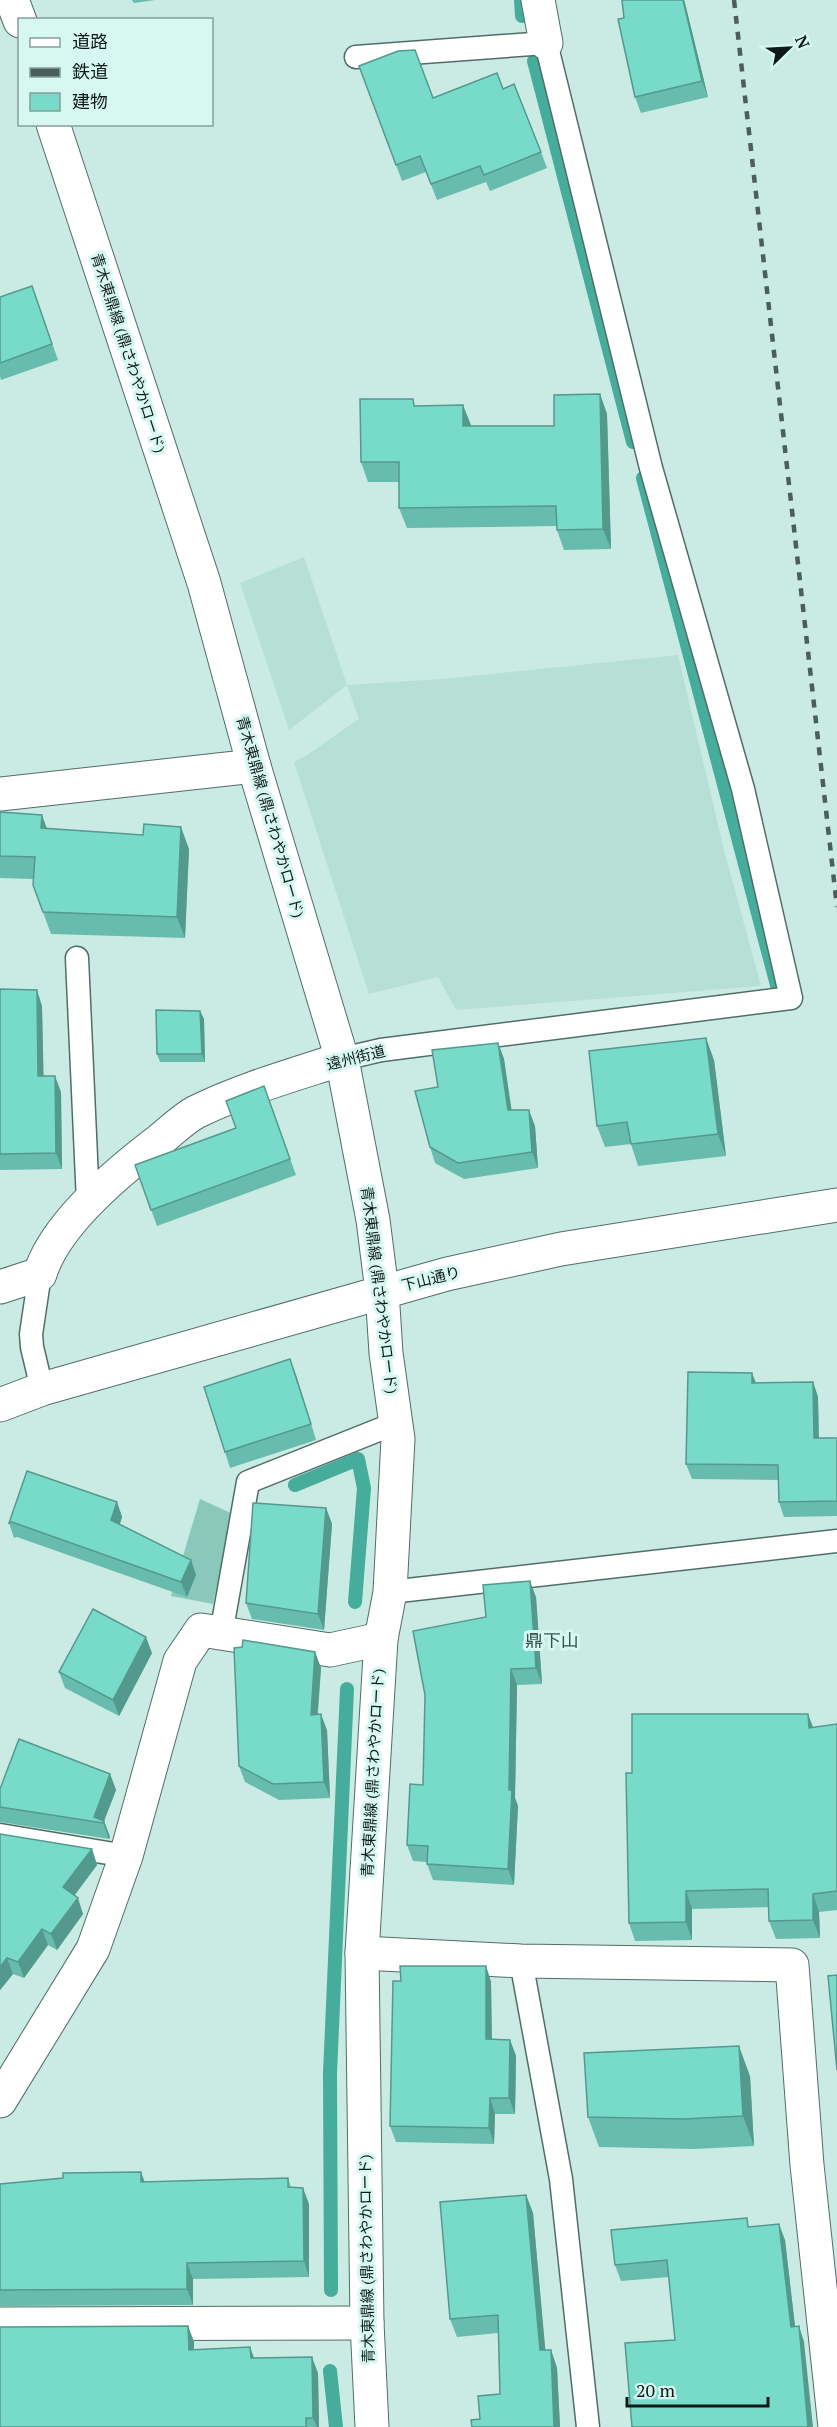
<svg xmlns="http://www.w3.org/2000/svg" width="837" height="2427" font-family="'PT Serif','Noto Sans JP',serif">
  <rect width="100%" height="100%" fill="#caebe3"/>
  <!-- built -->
  <polygon fill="#b6dfd6" points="304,557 347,685 442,679 678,655 724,850 761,986 456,1010 438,977 369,994 294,762 307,755 359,719 347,685 289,730 240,583"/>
  <!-- green -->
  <polygon fill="#8bc8bc" points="200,1499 233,1514 213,1604 171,1596"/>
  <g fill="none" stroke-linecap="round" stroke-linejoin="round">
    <!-- stream -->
    <g stroke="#46ac9b" stroke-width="14">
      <polyline points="521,0 522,16"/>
      <polyline points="534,61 633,442"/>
      <polyline points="643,478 778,989"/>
      <polyline points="295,1485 358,1459 364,1488 355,1602"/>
      <polyline points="331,2290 330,2073 347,1689"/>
      <polyline points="330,2371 336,2427"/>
    </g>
    <!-- lane casing -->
    <g stroke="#506e68" stroke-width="25">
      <g id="lane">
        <polyline points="77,958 88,1202"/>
        <polyline points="342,1059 381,1050 791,998 743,789 651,468 546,43 356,57"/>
        <polyline points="40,1274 31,1334 32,1347 42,1389"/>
        <polyline points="390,1592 837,1541"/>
        <polyline points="221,1634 248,1482 396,1423"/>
        <polyline points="0,1835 126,1856"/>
        <polyline points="521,1961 561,2179 588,2427"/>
      </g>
    </g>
    <!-- street casing -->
    <g stroke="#506e68" stroke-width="35">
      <g id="street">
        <polyline points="538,0 546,43"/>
        <polyline points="0,794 254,766"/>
        <path d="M0,1287l40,-13c15,-50 79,-103 120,-134 11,-9 23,-21 36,-28 47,-23 97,-37 146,-53"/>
        <polyline points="362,1953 521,1961 792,1965 807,2165 835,2427"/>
        <polyline points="0,2101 93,1949 126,1856 180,1661 201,1630 330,1650 381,1639"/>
        <polyline points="0,2324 367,2323"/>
      </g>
    </g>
    <!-- secondary casing -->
    <g stroke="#506e68" stroke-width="35">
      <g id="secondary">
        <polyline points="12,0 20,21"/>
        <polyline points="53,124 204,583 254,766 342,1059 373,1220 382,1291 386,1353 398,1439 390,1592 381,1639 362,1953 367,2323 372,2427"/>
        <polyline points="0,1405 42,1389 447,1274 561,1249 837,1205"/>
      </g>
    </g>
    <!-- lane -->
    <use href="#lane" stroke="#fff" stroke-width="22"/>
    <!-- street -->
    <use href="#street" stroke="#fff" stroke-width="33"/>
    <!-- secondary -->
    <use href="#secondary" stroke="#fff" stroke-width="33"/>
    <!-- rail -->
    <polyline stroke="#4b5e5a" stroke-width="4.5" stroke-dasharray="8 8" stroke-linecap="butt" points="734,0 837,907"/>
  </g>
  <!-- wall -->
  <g fill="#67bcad">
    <polygon points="132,0 155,0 134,3"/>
    <polygon points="622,0 684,0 708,97 641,113 635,97"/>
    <polygon points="359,66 433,98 503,89 541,152 547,168 490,191 486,182 437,200 426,172 402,181"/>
    <polygon points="32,286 58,360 1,380 0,376 0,297"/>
    <polygon points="600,394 607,414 611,549 564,550 557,530 557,526 407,528 399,508 399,482 368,482 361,462 416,406 471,425 471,426 554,426"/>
    <polygon points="0,812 46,828 189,849 185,938 51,934 33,885 34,879 0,878"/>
    <polygon points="0,989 42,1006 43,1076 61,1092 62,1169 0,1170"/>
    <polygon points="200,1011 204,1019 205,1062 160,1062 157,1054"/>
    <polygon points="498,1043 504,1059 511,1110 535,1126 538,1168 464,1179 435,1163 430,1147 438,1087"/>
    <polygon points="714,1060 726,1156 638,1166 631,1144 605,1147 597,1126"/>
    <polygon points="264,1086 296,1175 157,1226 135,1165 236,1128"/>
    <polygon points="296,1375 316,1440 230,1468 225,1452"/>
    <polygon points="813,1382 818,1397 819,1438 837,1438 837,1516 784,1517 779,1502 779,1480 692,1479 686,1464 756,1383"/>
    <polygon points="117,1502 122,1517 120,1524 191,1560 196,1575 187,1597 17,1537 14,1538 9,1523"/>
    <polygon points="326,1508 332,1524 324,1630 252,1619 246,1603"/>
    <polygon points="536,1597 542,1684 517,1685 515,1798 518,1806 514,1885 433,1880 427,1864 427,1862 413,1861 407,1845 423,1785 486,1617"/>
    <polygon points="315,1652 321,1668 318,1714 327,1730 330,1798 279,1800 245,1782 239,1766"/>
    <polygon points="152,1653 119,1716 65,1688 59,1672"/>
    <polygon points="837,1724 837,1910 819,1912 820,1938 776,1939 769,1921 769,1907 692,1909 692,1940 635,1941 629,1923 632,1773 813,1727"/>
    <polygon points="110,1774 116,1790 104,1821 110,1837 109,1839 0,1822 0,1789"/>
    <polygon points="0,1834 92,1849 97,1865 74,1895 83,1914 57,1950 48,1945 24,1978 13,1974 0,1990"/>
    <polygon points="486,1966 491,1982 492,2039 510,2040 516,2056 515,2114 495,2114 494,2144 396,2142 390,2126 401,1981"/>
    <polygon points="750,2076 754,2146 694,2149 599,2147 588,2117"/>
    <polygon points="288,2178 291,2187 309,2204 309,2277 193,2279 193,2305 0,2306 0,2184 145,2182"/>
    <polygon points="526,2195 533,2213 545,2350 551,2350 557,2368 560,2427 472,2427 480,2419 500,2394 498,2333 457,2337 450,2319"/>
    <polygon points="751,2227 785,2240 795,2327 804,2342 675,2340 669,2277 621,2281 615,2265"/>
    <polygon points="188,2326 194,2342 194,2350 254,2358 318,2373 319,2427 0,2427"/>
  </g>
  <!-- shaded-wall -->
  <g fill="#54998d">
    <polygon points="683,0 684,0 685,3 708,97 702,81"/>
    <polygon points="600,394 607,414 611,549 603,529"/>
    <polygon points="463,405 471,425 470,446 463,426"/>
    <polygon points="42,815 50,837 41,828"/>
    <polygon points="181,827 189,849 185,938 177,917"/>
    <polygon points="37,990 42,1006 44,1092 38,1076"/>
    <polygon points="200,1011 204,1019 205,1062 202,1054"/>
    <polygon points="706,1038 714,1060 726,1156 718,1134"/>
    <polygon points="498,1043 504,1059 514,1126 508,1110"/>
    <polygon points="55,1076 61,1092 62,1169 56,1153"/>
    <polygon points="529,1110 535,1126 538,1168 532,1152"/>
    <polygon points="290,1359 296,1375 316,1440 311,1424"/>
    <polygon points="752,1373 758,1388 752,1383"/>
    <polygon points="813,1382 818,1397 819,1454 814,1438"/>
    <polygon points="117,1502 122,1517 116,1535 111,1520"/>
    <polygon points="326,1508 332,1524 324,1630 318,1614"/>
    <polygon points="191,1560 196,1575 187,1597 181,1582"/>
    <polygon points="530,1581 536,1597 542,1684 536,1668"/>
    <polygon points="146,1637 152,1653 119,1716 113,1700"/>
    <polygon points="315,1652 321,1668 316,1731 311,1715"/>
    <polygon points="511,1669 517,1685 515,1798 518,1806 514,1885 508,1869"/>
    <polygon points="321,1714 327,1730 330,1798 324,1782"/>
    <polygon points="808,1714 815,1732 809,1728"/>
    <polygon points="110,1774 116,1790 104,1821 110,1837 109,1839 103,1823 94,1817"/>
    <polygon points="92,1849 97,1865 69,1903 63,1887"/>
    <polygon points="686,1891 692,1909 692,1940 686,1922"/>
    <polygon points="813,1894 819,1912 820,1938 813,1920"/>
    <polygon points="78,1898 83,1914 57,1950 51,1934"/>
    <polygon points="42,1929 48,1945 24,1978 18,1962"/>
    <polygon points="7,1958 13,1974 0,1990 0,1967"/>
    <polygon points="486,1966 491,1982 492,2055 486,2039"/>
    <polygon points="510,2040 516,2056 515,2114 509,2098"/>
    <polygon points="739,2046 750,2076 754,2146 743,2116"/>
    <polygon points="490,2098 495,2114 494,2144 489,2128"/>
    <polygon points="141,2172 147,2188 141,2182"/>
    <polygon points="303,2188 309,2204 309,2277 304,2261"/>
    <polygon points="526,2195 533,2213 547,2368 540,2350"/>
    <polygon points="779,2224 785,2240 797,2343 791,2327"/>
    <polygon points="187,2263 193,2279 193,2305 187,2289"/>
    <polygon points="188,2326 194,2342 194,2366 189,2350"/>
    <polygon points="799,2326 804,2342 813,2427 808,2427"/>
    <polygon points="250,2347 256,2363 251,2358"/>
    <polygon points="551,2350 557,2368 560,2427 554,2427"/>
    <polygon points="312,2357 318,2373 319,2427 317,2427 313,2418"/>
  </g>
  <!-- building -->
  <g fill="#78dbc9" stroke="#54998d" stroke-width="1.5">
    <polygon points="622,0 683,0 702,81 635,97 618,19 624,18"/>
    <polygon points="415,50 433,98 497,73 503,89 514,84 541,152 484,175 480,166 431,184 420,156 396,165 359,66 398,51"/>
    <polygon points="32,286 52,344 0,363 0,297"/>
    <polygon points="600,394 603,529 557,530 556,506 399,508 399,462 361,462 360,399 413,399 414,406 463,405 463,426 554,426 554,395"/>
    <polygon points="0,812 42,815 41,828 143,835 144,824 181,827 177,917 43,912 33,885 35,857 0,856"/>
    <polygon points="0,989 37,990 38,1076 55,1076 56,1153 0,1154"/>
    <polygon points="156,1010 200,1011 202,1054 157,1054"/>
    <polygon points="706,1038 718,1134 631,1144 627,1122 597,1126 589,1051"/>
    <polygon points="498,1043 508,1110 529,1110 532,1152 458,1163 430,1147 415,1091 438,1087 432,1050"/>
    <polygon points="264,1086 290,1159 151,1210 135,1165 236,1128 226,1101"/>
    <polygon points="290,1359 311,1424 225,1452 204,1387"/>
    <polygon points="688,1372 752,1373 752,1383 813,1382 814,1438 837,1438 837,1501 779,1502 778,1465 686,1464"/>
    <polygon points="27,1471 117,1502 111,1520 191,1560 181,1582 12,1522 9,1523"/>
    <polygon points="253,1503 326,1508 318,1614 246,1603"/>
    <polygon points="530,1581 536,1668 511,1669 509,1790 512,1790 508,1869 427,1864 428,1846 407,1845 410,1784 423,1785 425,1695 413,1631 486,1617 483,1585"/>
    <polygon points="93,1609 146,1637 113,1700 59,1672"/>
    <polygon points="243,1640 315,1652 311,1715 321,1714 324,1782 273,1784 239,1766 234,1648 242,1647"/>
    <polygon points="632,1714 808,1714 809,1728 837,1724 837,1891 813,1894 813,1920 769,1921 768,1889 686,1891 686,1922 629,1923 626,1773 632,1773"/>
    <polygon points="19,1739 110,1774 94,1817 104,1821 103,1823 0,1807 0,1789"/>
    <polygon points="0,1834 92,1849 63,1887 78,1898 51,1934 42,1929 18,1962 7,1958 0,1967"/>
    <polygon points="400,1966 486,1966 486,2039 510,2040 509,2098 490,2098 489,2128 390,2126 393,1981 401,1981"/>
    <polygon points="837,1975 837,2070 828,1976"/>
    <polygon points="739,2046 743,2116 683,2119 588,2117 584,2053"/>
    <polygon points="141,2172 141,2182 288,2178 288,2187 303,2188 304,2261 187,2263 187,2289 0,2290 0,2184 63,2178 63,2173"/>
    <polygon points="526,2195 540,2350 551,2350 554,2427 472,2427 471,2420 480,2419 478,2396 500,2394 498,2315 450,2319 440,2202"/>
    <polygon points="747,2218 748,2227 779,2224 791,2327 799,2326 808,2427 632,2427 625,2343 675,2340 667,2260 615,2265 611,2230"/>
    <polygon points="188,2326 189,2350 250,2347 251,2358 312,2357 313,2418 306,2418 306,2427 0,2427 0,2327"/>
  </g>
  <g text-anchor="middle" stroke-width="6" stroke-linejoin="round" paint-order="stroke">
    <!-- street labels -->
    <g font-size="15" fill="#0e1a18" stroke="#d7f8f1">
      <text transform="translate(128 353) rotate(72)" y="5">青木東鼎線 (鼎さわやかロード)</text>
      <text transform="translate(270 817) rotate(74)" y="5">青木東鼎線 (鼎さわやかロード)</text>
      <text transform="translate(356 1058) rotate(-14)" y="5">遠州街道</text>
      <text transform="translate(431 1279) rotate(-14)" y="5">下山通り</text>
      <text transform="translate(379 1290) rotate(83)" y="5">青木東鼎線 (鼎さわやかロード)</text>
      <text transform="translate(373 1773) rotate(-87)" y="5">青木東鼎線 (鼎さわやかロード)</text>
      <text transform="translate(367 2259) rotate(-91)" y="5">青木東鼎線 (鼎さわやかロード)</text>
    </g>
    <!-- quarter labels -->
    <g font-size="18" fill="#38554f" stroke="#d7f8f1">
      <text x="552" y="1647">鼎下山</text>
    </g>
  </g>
  <!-- legend -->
  <rect x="18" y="18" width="195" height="108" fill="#d7f8f1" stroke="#879f9a" stroke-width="1.5"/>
  <rect x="30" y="38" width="30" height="9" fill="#ffffff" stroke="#879f9a" stroke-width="1.5"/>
  <text x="72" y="48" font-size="18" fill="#0e1a18">道路</text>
  <rect x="30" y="68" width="30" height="9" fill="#4b5e5a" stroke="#879f9a" stroke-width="1.5"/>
  <text x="72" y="78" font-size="18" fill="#0e1a18">鉄道</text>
  <rect x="30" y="93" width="30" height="18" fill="#78dbc9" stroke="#879f9a" stroke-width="1.5"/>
  <text x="72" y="108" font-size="18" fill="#0e1a18">建物</text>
  <!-- north arrow -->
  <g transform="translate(789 48) rotate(66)" stroke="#d7f8f1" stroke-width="4.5" paint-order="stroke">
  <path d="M0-4.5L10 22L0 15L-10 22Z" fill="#0e1a18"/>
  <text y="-9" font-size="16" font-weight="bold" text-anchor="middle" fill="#0e1a18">N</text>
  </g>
  <!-- scale -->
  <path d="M627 2397v9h141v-9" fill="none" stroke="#0e1a18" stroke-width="3"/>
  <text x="636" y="2397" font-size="18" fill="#0e1a18" stroke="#d7f8f1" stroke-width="4.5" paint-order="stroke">20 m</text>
</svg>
